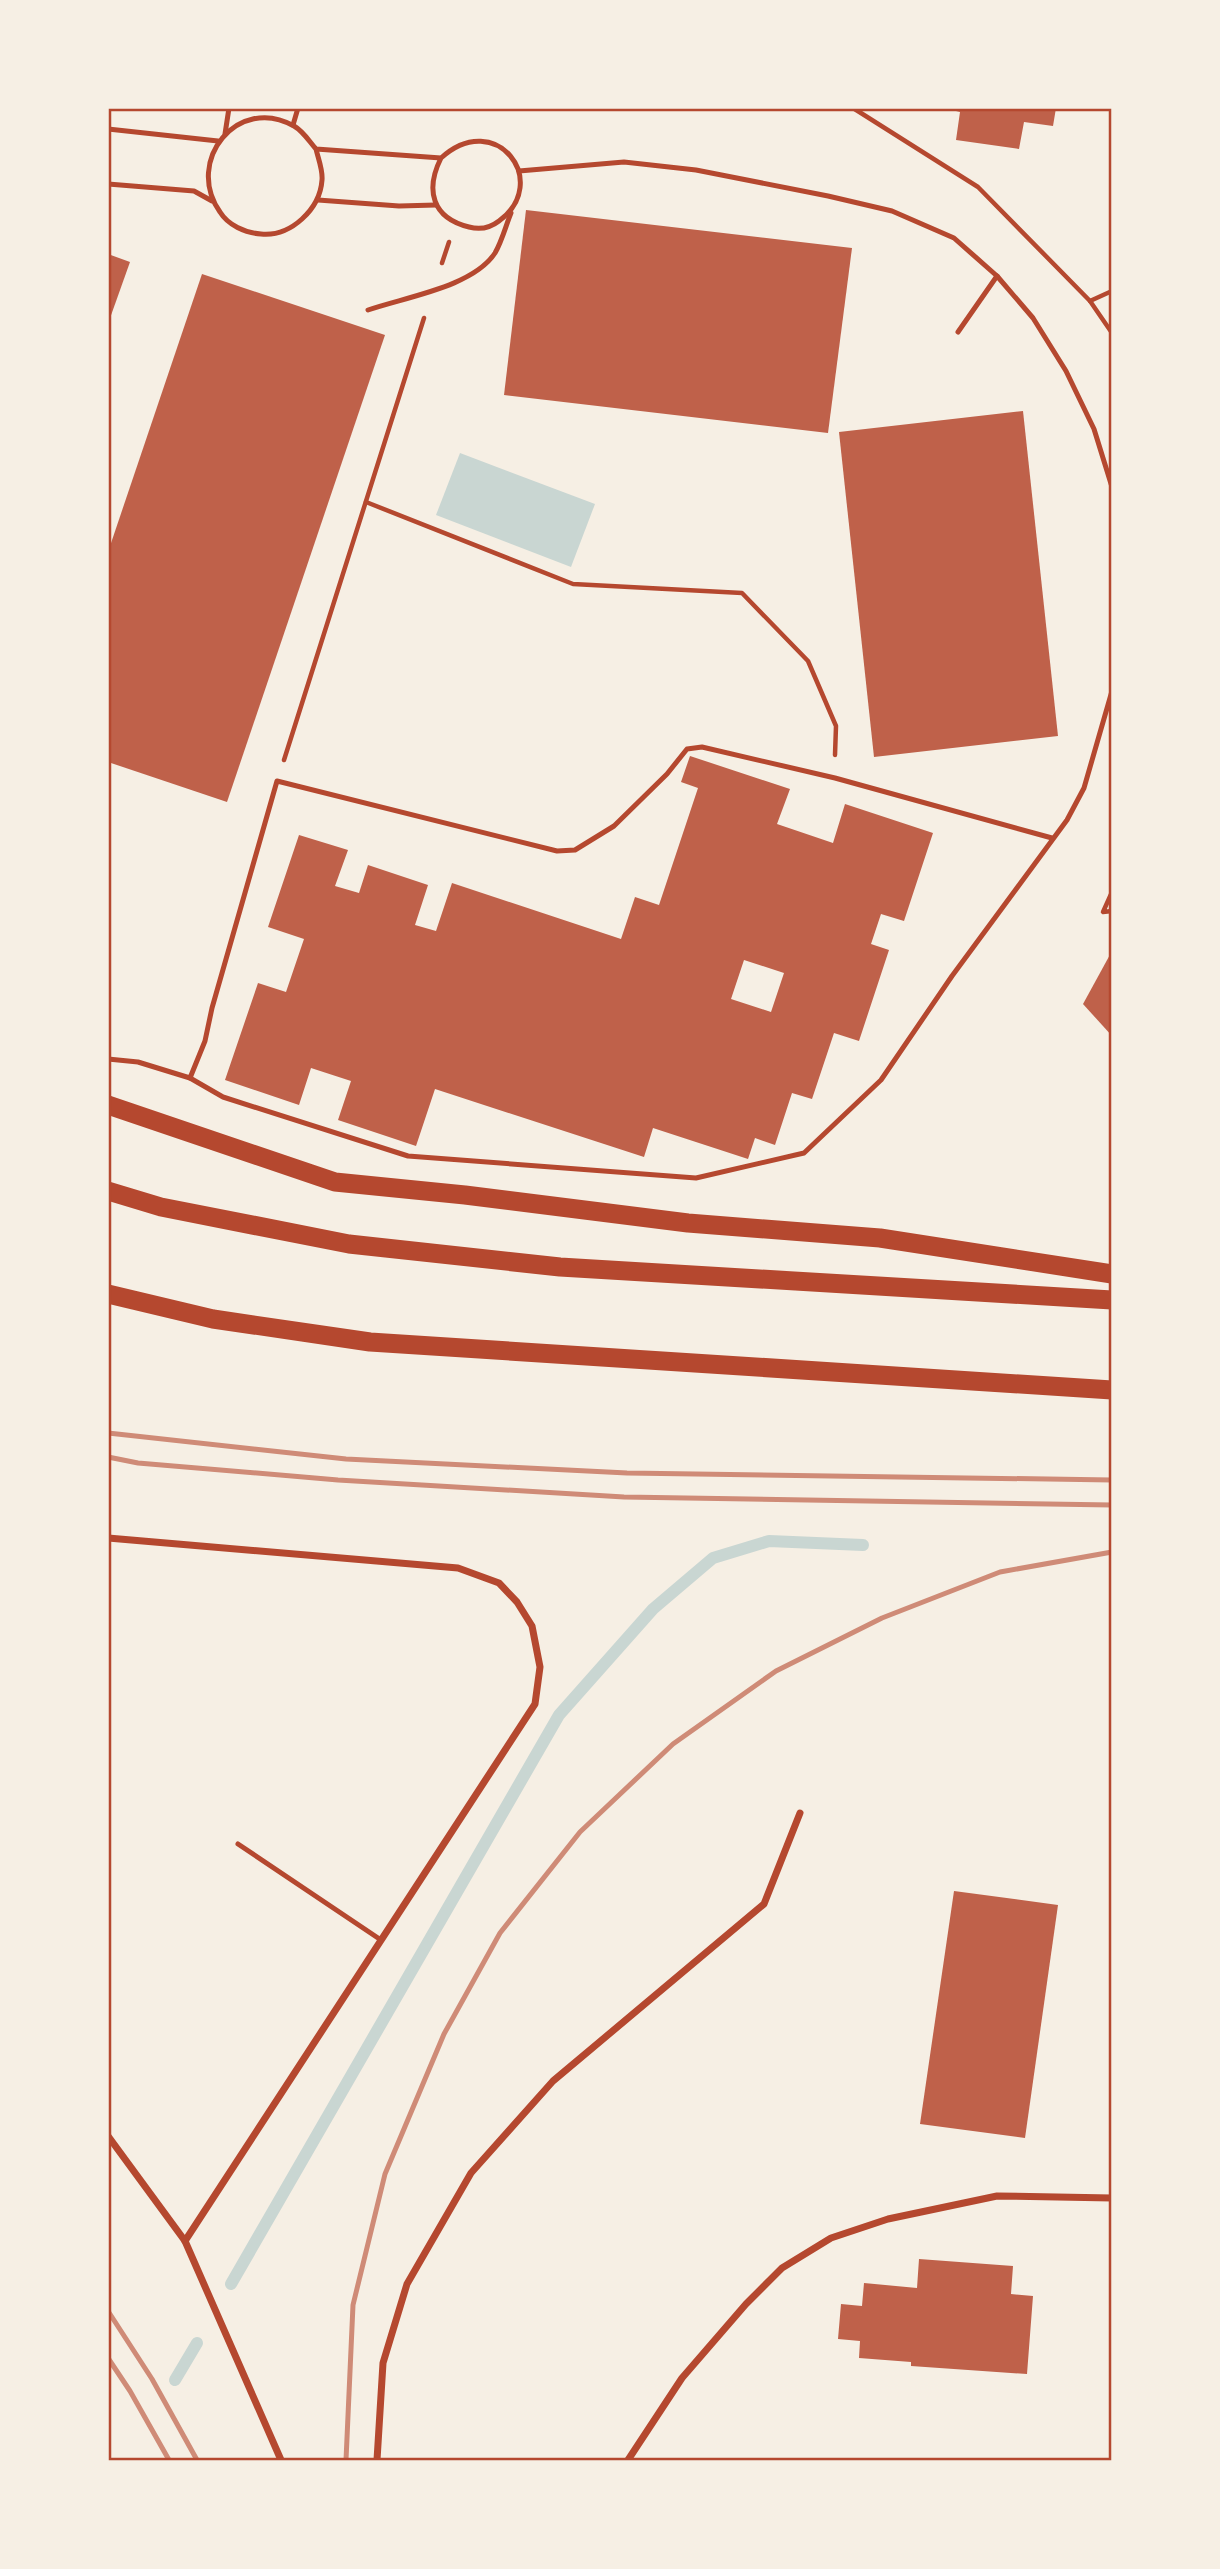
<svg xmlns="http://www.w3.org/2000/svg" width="1220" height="2569" font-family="Raleway,sans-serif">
  <rect width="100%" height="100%" fill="#f6efe4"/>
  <!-- water -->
  <polygon fill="#c9d6d2" points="460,453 595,504 571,567 436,515"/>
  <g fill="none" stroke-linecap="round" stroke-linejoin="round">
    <!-- stream -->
    <g stroke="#c9d6d2" stroke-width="12">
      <polyline points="231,2284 559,1715 653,1609 713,1558 769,1541 863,1545"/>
      <polyline points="175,2380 197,2343"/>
    </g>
  </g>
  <!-- building -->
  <g fill="#bf614a" fill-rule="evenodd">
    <polygon points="944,108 1056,108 1053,126 1024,122 1019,149 956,140 960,112"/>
    <polygon points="526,210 852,248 828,433 504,395"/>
    <polygon points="108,254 130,262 109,321 108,321"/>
    <polygon points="202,274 385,335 227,802 108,762 108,552"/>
    <polygon points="1023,411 1058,736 874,757 839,432"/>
    <path d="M690,756l100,33 -13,35 56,19 12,-39 88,29 -29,88 -23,-7 -10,30 18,6 -30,91 -25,-8 -22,66 -20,-6 -17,52 -20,-7 -7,21 -95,-31 -9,29 -209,-68 -19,57 -78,-26 13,-39 -40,-13 -12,37 -74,-25 33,-97 28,9 18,-53 -36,-12 31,-92 49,15 -13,36 24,7 9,-28 60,20 -13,40 21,6 16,-48 169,56 14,-42 24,8 39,-117 -17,-6zM744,960l40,13 -13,39 -40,-13z"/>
    <polygon points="1112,951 1112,1036 1083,1004"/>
    <polygon points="954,1891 1058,1905 1025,2138 920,2124"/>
    <polygon points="919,2259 1013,2266 1011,2294 1033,2296 1027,2374 911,2366 911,2362 859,2358 860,2341 838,2339 841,2304 862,2306 864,2283 917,2288"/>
  </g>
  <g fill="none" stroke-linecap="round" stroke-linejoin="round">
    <!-- path -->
    <g stroke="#b5482f" stroke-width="4.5">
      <polyline points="853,108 978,187 1090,301 1112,333"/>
      <polyline points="442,263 449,242"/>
      <polyline points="1090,301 1112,291"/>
      <polyline points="366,502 573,584 742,593 808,661 836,726 835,755"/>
      <polyline points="284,760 424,318"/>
      <polyline points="1112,892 1103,912 1112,911"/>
    </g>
    <!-- service -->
    <g stroke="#b5482f" stroke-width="5">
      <polyline points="293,125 298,108"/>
      <polyline points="108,129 218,141"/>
      <polyline points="225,134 229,108"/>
      <path d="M316,149c2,9 7,21 6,31 -2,29 -31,57 -61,54 -16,-1 -33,-9 -41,-22 -36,-51 18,-118 74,-86 9,5 15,15 22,23l125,9c55,-50 111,24 58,63 -9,7 -19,9 -30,6 -37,-9 -44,-37 -28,-69"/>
      <polyline points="519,171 624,162 696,170 828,196 892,211 954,238 997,276 1033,318 1066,371 1094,429 1112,487"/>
      <polyline points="108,184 194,191 212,201"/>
      <polyline points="318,200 399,206 436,205"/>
      <path d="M368,310c37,-13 105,-23 127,-57 7,-12 11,-28 16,-40"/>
      <polyline points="958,332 997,276"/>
      <polyline points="108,1059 138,1062 190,1078 205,1041 212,1008 277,781 557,851 575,850 614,826 667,774 687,749 702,747 835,778 1052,838"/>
      <polyline points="190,1078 223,1097 408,1156 696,1178 804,1153 881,1080 952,976 1067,820 1084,788 1112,691"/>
      <polyline points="238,1844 381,1940"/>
    </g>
    <!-- minor -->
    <g stroke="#b5482f" stroke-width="7">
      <polyline points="108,1538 458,1568 499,1583 517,1602 532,1626 540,1667 535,1704 185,2241"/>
      <polyline points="108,2136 185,2241 281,2460"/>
      <polyline points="377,2460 383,2363 407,2284 471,2173 553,2081 764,1904 800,1813"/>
      <polyline points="628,2460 682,2378 746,2304 782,2268 831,2238 888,2219 997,2196 1112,2198"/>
    </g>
    <!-- trunk -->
    <g stroke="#b5482f" stroke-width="19">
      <polyline points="108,1105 335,1182 465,1195 688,1223 880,1238 1112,1274"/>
      <polyline points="108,1191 161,1207 349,1244 560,1267 1112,1300"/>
      <polyline points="108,1294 213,1319 370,1342 1112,1390"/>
    </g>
    <!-- rail -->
    <g stroke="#cf8b77" stroke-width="5">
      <polyline points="108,1433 346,1459 627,1473 1112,1480"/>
      <polyline points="108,1457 138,1463 338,1480 624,1497 1112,1505"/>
      <polyline points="108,2311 152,2379 197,2460"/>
      <polyline points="108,2358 130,2391 169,2460"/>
      <polyline points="346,2460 353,2305 385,2174 444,2034 500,1933 580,1832 673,1744 776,1671 882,1618 1000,1572 1112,1552"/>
    </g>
  </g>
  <!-- border -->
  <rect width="1220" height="2569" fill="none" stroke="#f6efe4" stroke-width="220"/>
  <rect x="110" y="110" width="1000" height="2349" fill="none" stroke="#b5482f" stroke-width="2.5"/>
</svg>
